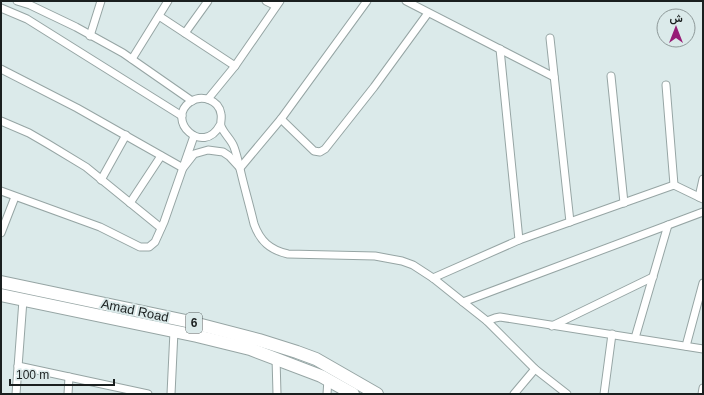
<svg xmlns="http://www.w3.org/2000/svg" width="704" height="395" font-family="Helvetica,Vazirmatn,sans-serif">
  <rect width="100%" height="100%" fill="#dbeaea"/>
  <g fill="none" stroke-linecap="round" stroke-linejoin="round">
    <!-- minor casing -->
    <g stroke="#96a5a4" stroke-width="9">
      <g id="minor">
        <polyline points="17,1 30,5 76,27 123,53 192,101"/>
        <polyline points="266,1 276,6"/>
        <polyline points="406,1 554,77"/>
        <polyline points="1,8 27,19 182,116"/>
        <polyline points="159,16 235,66"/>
        <polyline points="185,33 208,1"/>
        <polyline points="90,36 101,1"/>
        <polyline points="550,38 570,222"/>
        <polyline points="500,49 519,240"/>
        <polyline points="132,59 168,1"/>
        <polyline points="1,69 77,108 183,168 194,154 208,150 223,152 229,156 240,168 281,119 367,1"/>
        <polyline points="611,76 624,203"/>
        <polyline points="666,85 674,185"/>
        <polyline points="208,99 235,66 280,1"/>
        <polyline points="281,119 314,151 320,152 325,149 374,87 428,13"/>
        <polyline points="1,121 29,133 48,144 86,167 161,228"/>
        <path d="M220,125c-17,32 -55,-5 -30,-23 12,-8 29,-2 31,12 1,4 -1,9 0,12 3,8 10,13 13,21 3,8 5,18 7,26 4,17 9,34 13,51 6,17 16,26 34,30l87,2 27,5 11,4 20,13 30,24 24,19 48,48 32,25"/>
        <polyline points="101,180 126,135"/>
        <polyline points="1,191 100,227 140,247 149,247 155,242 164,222 194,136"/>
        <polyline points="699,197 703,179"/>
        <polyline points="130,203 161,156"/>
        <polyline points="1,233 15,197"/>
        <polyline points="433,278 519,240 674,185 703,199"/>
        <polyline points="463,302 703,212"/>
        <polyline points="487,321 495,318 500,317 703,349"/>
        <polyline points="552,326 653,277"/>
        <polyline points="635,338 668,225"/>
        <polyline points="686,346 703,283"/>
        <polyline points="276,358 277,394"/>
        <polyline points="18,366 148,394"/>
        <polyline points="16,394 23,300"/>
        <polyline points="68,394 69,377"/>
        <polyline points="171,394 174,331"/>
        <polyline points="327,394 328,379"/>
        <polyline points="514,394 535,369"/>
        <polyline points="604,394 612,334"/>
        <polyline points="702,394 703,388"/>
      </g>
    </g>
    <!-- primary casing -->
    <g stroke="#96a5a4" stroke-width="14">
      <g id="primary">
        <polyline points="1,282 186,321 259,340 297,352 316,359 377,394"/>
        <polyline points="1,295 197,336 250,349 321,376 353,394"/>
      </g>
    </g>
    <!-- minor -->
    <use href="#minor" stroke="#fff" stroke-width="7"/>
    <!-- primary -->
    <use href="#primary" stroke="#fff" stroke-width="12"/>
  </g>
  <g text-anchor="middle" stroke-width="4" stroke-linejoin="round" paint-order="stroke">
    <!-- shield labels -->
    <rect fill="#dbeaea" stroke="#545c5c" stroke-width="1" x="186" y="313" width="16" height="20" rx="3"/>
    <g font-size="12" font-weight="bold" fill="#1a1f1f">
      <text x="194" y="327">6</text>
    </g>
    <!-- street labels -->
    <g font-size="13" fill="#1a1f1f" stroke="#dbeaea">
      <text transform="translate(135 310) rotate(12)" y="5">Amad Road</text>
    </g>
  </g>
  <!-- border -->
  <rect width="704" height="395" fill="none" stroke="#1a1f1f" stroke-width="4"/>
  <!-- north arrow -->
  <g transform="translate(676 28)"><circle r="19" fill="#dbeaea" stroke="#8e9999"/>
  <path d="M0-3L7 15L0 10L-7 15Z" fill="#971d76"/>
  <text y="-6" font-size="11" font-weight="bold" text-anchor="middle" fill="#1a1f1f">ش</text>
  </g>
  <!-- scale -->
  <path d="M10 379v6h104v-6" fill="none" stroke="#1a1f1f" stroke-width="2"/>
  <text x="16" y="379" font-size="12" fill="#1a1f1f" stroke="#dbeaea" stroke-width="3" paint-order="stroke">100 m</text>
</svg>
